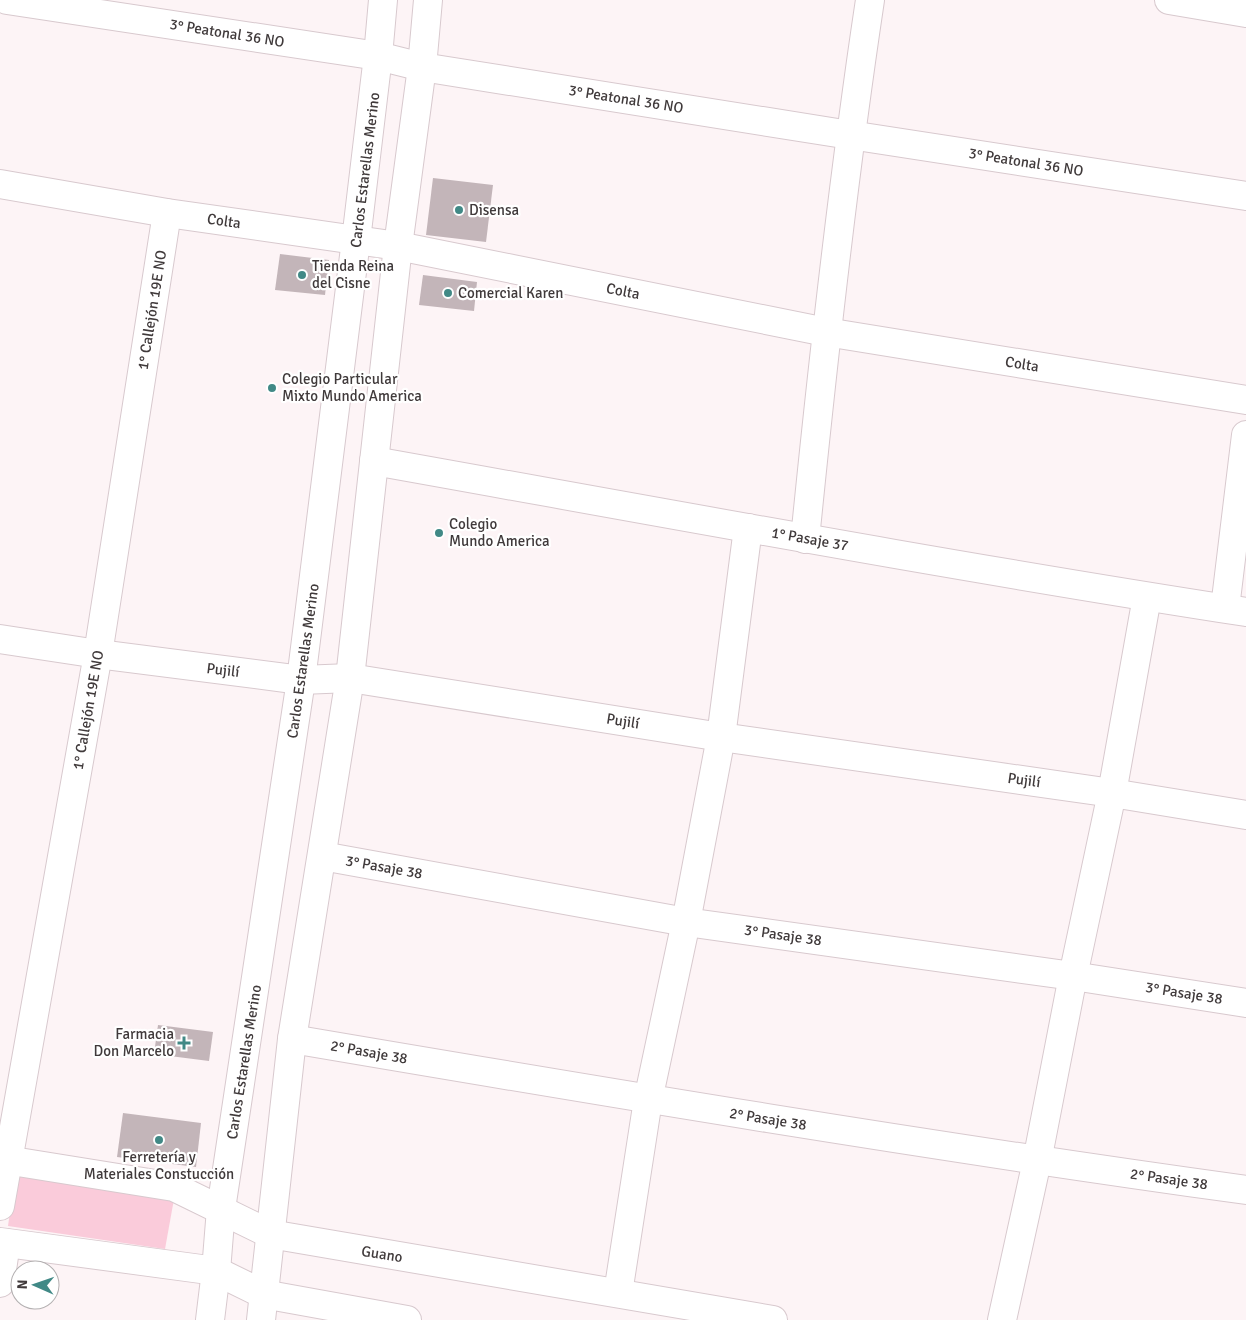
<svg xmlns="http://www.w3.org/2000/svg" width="1246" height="1320" font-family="Signika,sans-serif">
  <rect width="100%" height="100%" fill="#fdf4f6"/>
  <!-- green -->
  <polygon fill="#facbda" points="15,1176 174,1199 165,1249 8,1226"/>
  <!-- building -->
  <g fill="#c3b5b9">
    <polygon points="433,178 493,185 486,242 426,235"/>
    <polygon points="280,254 329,260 325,295 275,290"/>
    <polygon points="423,275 477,282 474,311 419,305"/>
    <polygon points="158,1025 213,1032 209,1061 154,1054"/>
    <polygon points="123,1113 201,1123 196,1167 117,1157"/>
  </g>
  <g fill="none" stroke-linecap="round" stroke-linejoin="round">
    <!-- minor casing -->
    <g stroke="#d8c9ce" stroke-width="30">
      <g id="minor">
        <polyline points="7,0 378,56 422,67 850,135 1246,196"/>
        <polyline points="1169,0 1246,13"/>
        <polyline points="0,184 167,213 398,246 826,332 1246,400"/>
        <path d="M374,461c291,52 581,106 872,151"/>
        <path d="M805,539c18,-180 38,-360 65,-539"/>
        <polyline points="1225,608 1246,435"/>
        <polyline points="0,639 98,654 301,680 350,678 721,737 1112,793 1246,815"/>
        <polyline points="322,856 686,922 1073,976 1246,1003"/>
        <path d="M292,1039c318,54 635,107 954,151"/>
        <polyline points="0,1206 98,654 167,213"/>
        <polyline points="270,1234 773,1320"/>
        <polyline points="216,1271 221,1209"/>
        <polyline points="0,1283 6,1243"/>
        <polyline points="618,1293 648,1100 686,922 721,737 748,528"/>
        <polyline points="263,1294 407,1320"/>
        <polyline points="1002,1320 1037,1161 1073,976 1112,793 1147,597"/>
      </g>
    </g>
    <!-- tertiary casing -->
    <g stroke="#d8c9ce" stroke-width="30">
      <g id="tertiary">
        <polyline points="0,1159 174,1187 270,1234"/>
        <polyline points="221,1209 301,680 356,240 378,56 383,0"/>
        <polyline points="0,1242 216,1271 263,1294"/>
        <polyline points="210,1320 216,1271"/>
        <polyline points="261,1320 292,1039 350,678 398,246 422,67 428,0"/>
      </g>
    </g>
    <!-- minor -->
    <use href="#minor" stroke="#fff" stroke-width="28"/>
    <!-- tertiary -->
    <use href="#tertiary" stroke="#fff" stroke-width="28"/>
  </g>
  <!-- markers -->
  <g fill="#418986" stroke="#fff" stroke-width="2">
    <circle cx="459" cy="210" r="5"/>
    <circle cx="302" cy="275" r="5"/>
    <circle cx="448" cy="293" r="5"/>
    <circle cx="272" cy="388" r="5"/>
    <circle cx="439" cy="533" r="5"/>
    <path d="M181.5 1035.5h5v5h5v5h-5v5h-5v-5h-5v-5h5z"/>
    <circle cx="159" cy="1140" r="5"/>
  </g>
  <g text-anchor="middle" stroke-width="4.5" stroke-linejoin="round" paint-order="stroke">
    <!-- street labels -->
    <g font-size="15" fill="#403a3b" stroke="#fff">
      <text transform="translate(227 33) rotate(9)" y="5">3° Peatonal 36 NO</text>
      <text transform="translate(626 99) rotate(9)" y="5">3° Peatonal 36 NO</text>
      <text transform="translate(1026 162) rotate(9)" y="5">3° Peatonal 36 NO</text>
      <text transform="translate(365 170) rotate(-83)" y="5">Carlos Estarellas Merino</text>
      <text transform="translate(224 221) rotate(8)" y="5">Colta</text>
      <text transform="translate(623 291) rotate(11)" y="5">Colta</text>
      <text transform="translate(152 310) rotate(-81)" y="5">1° Callejón 19E NO</text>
      <text transform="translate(1022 364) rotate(9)" y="5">Colta</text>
      <text transform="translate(810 539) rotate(10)" y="5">1° Pasaje 37</text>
      <text transform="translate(303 661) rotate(-82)" y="5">Carlos Estarellas Merino</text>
      <text transform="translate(223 670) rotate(7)" y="5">Pujilí</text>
      <text transform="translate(88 710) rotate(-80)" y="5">1° Callejón 19E NO</text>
      <text transform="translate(623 721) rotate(9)" y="5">Pujilí</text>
      <text transform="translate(1024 780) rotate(8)" y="5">Pujilí</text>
      <text transform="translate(384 867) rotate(10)" y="5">3° Pasaje 38</text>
      <text transform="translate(783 935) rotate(8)" y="5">3° Pasaje 38</text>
      <text transform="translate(1184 993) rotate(9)" y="5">3° Pasaje 38</text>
      <text transform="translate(369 1052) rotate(10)" y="5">2° Pasaje 38</text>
      <text transform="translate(244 1062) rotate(-81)" y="5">Carlos Estarellas Merino</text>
      <text transform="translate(768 1119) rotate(9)" y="5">2° Pasaje 38</text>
      <text transform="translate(1169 1179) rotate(8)" y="5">2° Pasaje 38</text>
      <text transform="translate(382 1254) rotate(9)" y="5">Guano</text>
    </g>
    <!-- poi labels -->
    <g font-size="15" fill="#403a3b" stroke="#fff" text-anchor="start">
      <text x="469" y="215">Disensa</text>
      <text x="312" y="271">Tienda Reina<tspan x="312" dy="17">del Cisne</tspan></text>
      <text x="458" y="298">Comercial Karen</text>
      <text x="282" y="384">Colegio Particular<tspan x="282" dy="17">Mixto Mundo America</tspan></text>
      <text x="449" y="529">Colegio<tspan x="449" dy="17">Mundo America</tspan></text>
      <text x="174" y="1039" text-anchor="end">Farmacia<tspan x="174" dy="17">Don Marcelo</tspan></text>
      <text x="159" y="1162" text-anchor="middle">Ferretería y<tspan x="159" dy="17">Materiales Constucción</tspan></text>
    </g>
  </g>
  <!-- north arrow -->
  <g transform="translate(35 1285) rotate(272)"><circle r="24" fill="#ffffff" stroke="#b3b0b1"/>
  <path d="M0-4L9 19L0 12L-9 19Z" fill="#418986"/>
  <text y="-8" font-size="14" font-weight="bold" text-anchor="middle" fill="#403a3b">N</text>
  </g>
</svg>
